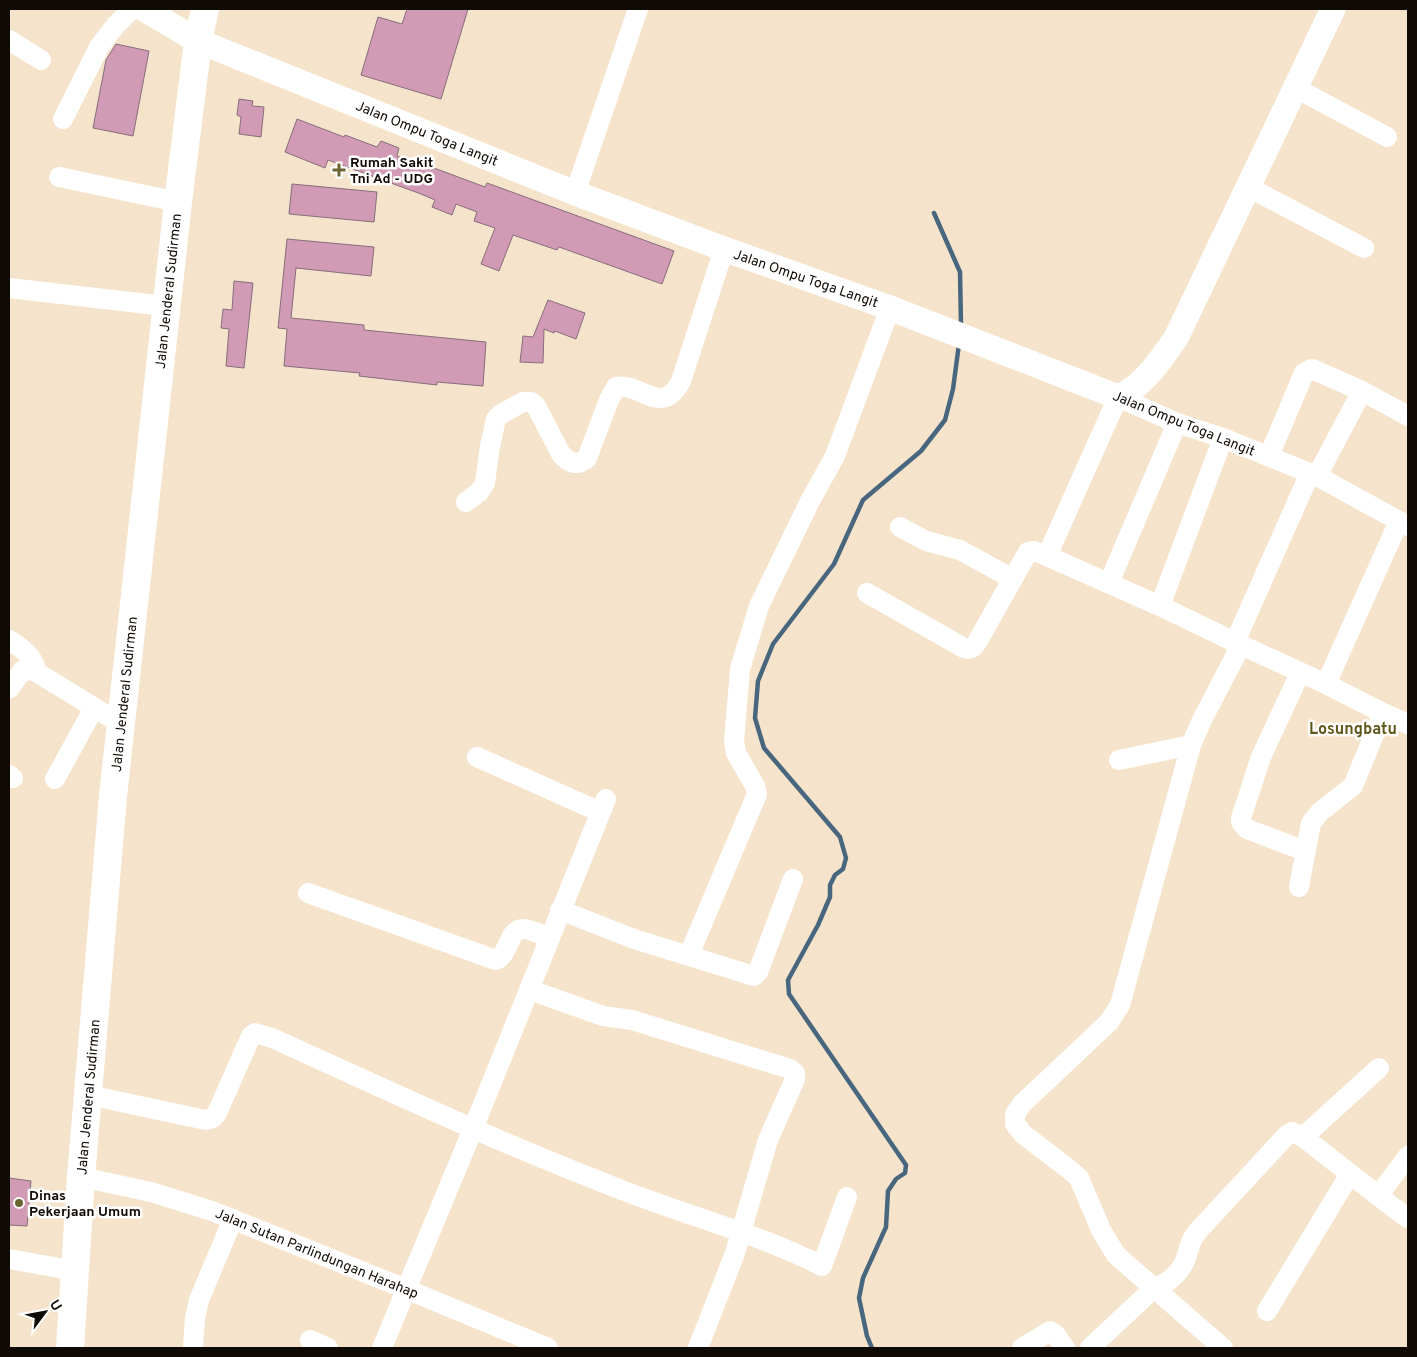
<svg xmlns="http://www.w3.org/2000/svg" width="1417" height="1357" font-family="Overpass,sans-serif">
  <rect width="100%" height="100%" fill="#f5e4cb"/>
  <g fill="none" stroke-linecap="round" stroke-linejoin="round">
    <!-- stream -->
    <g stroke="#48677e" stroke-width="4.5">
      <polyline points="934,213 960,272 961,326"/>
      <polyline points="872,1348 867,1336 859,1298 863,1278 886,1227 888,1191 896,1179 905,1173 906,1165 789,994 788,980 818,925 830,897 830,885 835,875 843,869 846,858 840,837 764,748 755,718 758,681 773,644 834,564 863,500 921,451 945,420 953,389 959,344"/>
    </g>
  </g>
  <!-- building -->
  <g fill="#d19ab5" stroke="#876d7a">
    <polygon points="407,9 468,9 441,99 361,75 378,17 402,24"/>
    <polygon points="116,44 149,51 133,136 93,128 106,60"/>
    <polygon points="239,99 253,101 252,106 264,107 261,137 239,134 241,117 237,115"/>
    <polygon points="297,119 344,137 345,135 377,147 381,141 399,148 397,156 433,169 434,168 485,187 487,183 674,251 662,284 559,247 557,250 513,235 499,271 481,264 495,228 474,221 477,212 456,204 452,215 432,207 435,200 421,194 328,160 325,168 285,152"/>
    <polygon points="292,184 377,192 374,222 289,214"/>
    <polygon points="287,239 374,247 371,276 296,268 291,318 364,325 364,330 486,342 483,386 437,382 437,385 359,376 360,373 284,366 287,329 278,328"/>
    <polygon points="234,281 253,283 244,368 226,366 229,329 221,328 223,309 232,310"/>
    <polygon points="548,300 585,313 576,339 555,331 554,333 544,329 543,363 520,362 523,336 533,337"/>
    <polygon points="9,1178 31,1181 27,1226 9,1225"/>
  </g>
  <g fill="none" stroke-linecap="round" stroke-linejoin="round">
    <!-- minor -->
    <g stroke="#fff" stroke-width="20">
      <polyline points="9,40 41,60"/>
      <polyline points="1294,87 1387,137"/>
      <polyline points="63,119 99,47 115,26 132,9"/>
      <polyline points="59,177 178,202"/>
      <polyline points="1248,187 1364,248"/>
      <polyline points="575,193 638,9"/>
      <polyline points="9,288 165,306"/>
      <polyline points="1269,456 1304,373 1312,369 1362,391 1408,416"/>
      <polyline points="1317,476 1362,391"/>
      <path d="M466,502l13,-10 6,-9 5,-37 6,-27 5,-5 22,-12h8l5,4 25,48c8,9 16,13 26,4l22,-58 7,-13c24,-5 46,31 65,-6l43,-132"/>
      <polyline points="1408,526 1317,476 1223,438 1177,423 1118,397 1047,556 1160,606 1241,645 1326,684 1383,713 1408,724"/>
      <polyline points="900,527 926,541 960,550 1013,579"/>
      <polyline points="1109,583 1177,423"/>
      <path d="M867,593l97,55c9,3 12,-4 16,-11l48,-85 6,-1 13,5"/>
      <polyline points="1160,606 1223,438"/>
      <path d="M9,640c12,7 26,17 27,32"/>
      <polyline points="1235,642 1310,473"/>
      <polyline points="1300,673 1261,757 1241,818 1241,822 1247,829 1305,851"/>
      <polyline points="1326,684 1399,521"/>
      <polyline points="9,689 22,671 33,670 121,724"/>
      <polyline points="477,757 600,812"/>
      <polyline points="1119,760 1191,745"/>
      <polyline points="9,775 13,778"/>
      <polyline points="55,779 94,708"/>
      <polyline points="1299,887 1311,823 1320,812 1353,786 1383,713"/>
      <path d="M308,893l188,67c13,-5 12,-31 27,-31 8,0 19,6 26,9"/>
      <polyline points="560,910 634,939 754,976 758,972 793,879"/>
      <polyline points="689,955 757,794 755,786 736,753 734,741 740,669 759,606 810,501 835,456 890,308"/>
      <polyline points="530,990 603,1016 632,1020 790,1069 795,1073 795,1079 768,1140 735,1253 698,1348"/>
      <path d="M88,1095l118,25 7,-2 4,-5 34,-77 4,-3 17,5c117,53 234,108 355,154 65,25 134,43 195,74l25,-69"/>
      <polyline points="1303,1137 1379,1068"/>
      <polyline points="81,1177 151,1192 212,1211 406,1289 548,1348"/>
      <polyline points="1378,1196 1408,1156"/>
      <polyline points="9,1259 76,1271"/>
      <polyline points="1267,1311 1350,1174"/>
      <polyline points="310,1340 328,1348"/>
      <polyline points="193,1348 195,1318 199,1300 233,1219"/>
      <polyline points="382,1348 473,1129 606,799"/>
      <polyline points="1022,1348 1050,1331 1055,1334 1065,1348"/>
      <path d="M1090,1348l64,-60c14,-4 27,-16 32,-30 3,-10 4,-17 11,-26l90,-97 5,-3 11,5 91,71 14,10"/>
      <polyline points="1223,1348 1116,1255 1101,1230 1079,1178 1070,1170 1023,1134 1015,1124 1015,1114 1022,1104 1109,1022 1120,1005 1191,745 1202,720 1241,645"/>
    </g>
    <!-- major -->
    <path stroke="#fff" stroke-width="25" d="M144,9l54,32 377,152 149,56 166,59 228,89c26,-11 42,-37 58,-59l157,-329"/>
    <!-- highway -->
    <polyline stroke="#fff" stroke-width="28" points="70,1348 81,1177 113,796 178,202 198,41 205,9"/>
  </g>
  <!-- markers -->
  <g fill="#6c6531" stroke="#fff" stroke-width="2">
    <path d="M336.5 162.5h5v5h5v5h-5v5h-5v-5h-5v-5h5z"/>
    <circle cx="19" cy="1203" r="5"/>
  </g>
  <g text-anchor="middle" stroke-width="5" stroke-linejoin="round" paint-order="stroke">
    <!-- street labels -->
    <g font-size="14" fill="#100a04" stroke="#fff">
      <text transform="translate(427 133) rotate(22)" y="5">Jalan Ompu Toga Langit</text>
      <text transform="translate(806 278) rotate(19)" y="5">Jalan Ompu Toga Langit</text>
      <text transform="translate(168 291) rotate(-84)" y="5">Jalan Jenderal Sudirman</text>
      <text transform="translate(1184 423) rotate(22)" y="5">Jalan Ompu Toga Langit</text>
      <text transform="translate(124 694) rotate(-84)" y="5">Jalan Jenderal Sudirman</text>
      <text transform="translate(88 1097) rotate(-85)" y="5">Jalan Jenderal Sudirman</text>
      <text transform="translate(317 1253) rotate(22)" y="5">Jalan Sutan Parlindungan Harahap</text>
    </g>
    <!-- poi labels -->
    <g font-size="14" font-weight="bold" fill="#100a04" stroke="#fff" text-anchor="start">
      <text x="350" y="167">Rumah Sakit<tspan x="350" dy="16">Tni Ad - UDG</tspan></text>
      <text x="29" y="1200">Dinas<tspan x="29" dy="16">Pekerjaan Umum</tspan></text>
    </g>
    <!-- quarter labels -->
    <g font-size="16" font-weight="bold" fill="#61581c" stroke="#fff">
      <text x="1353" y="734">Losungbatu</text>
    </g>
  </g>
  <!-- border -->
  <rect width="1417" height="1357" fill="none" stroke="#100a04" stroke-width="20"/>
  <!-- north arrow -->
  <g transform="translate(45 1312) rotate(58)" stroke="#ffffff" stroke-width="4" paint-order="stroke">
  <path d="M0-4L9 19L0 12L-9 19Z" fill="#100a04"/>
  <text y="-8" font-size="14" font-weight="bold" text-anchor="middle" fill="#100a04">U</text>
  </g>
</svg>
